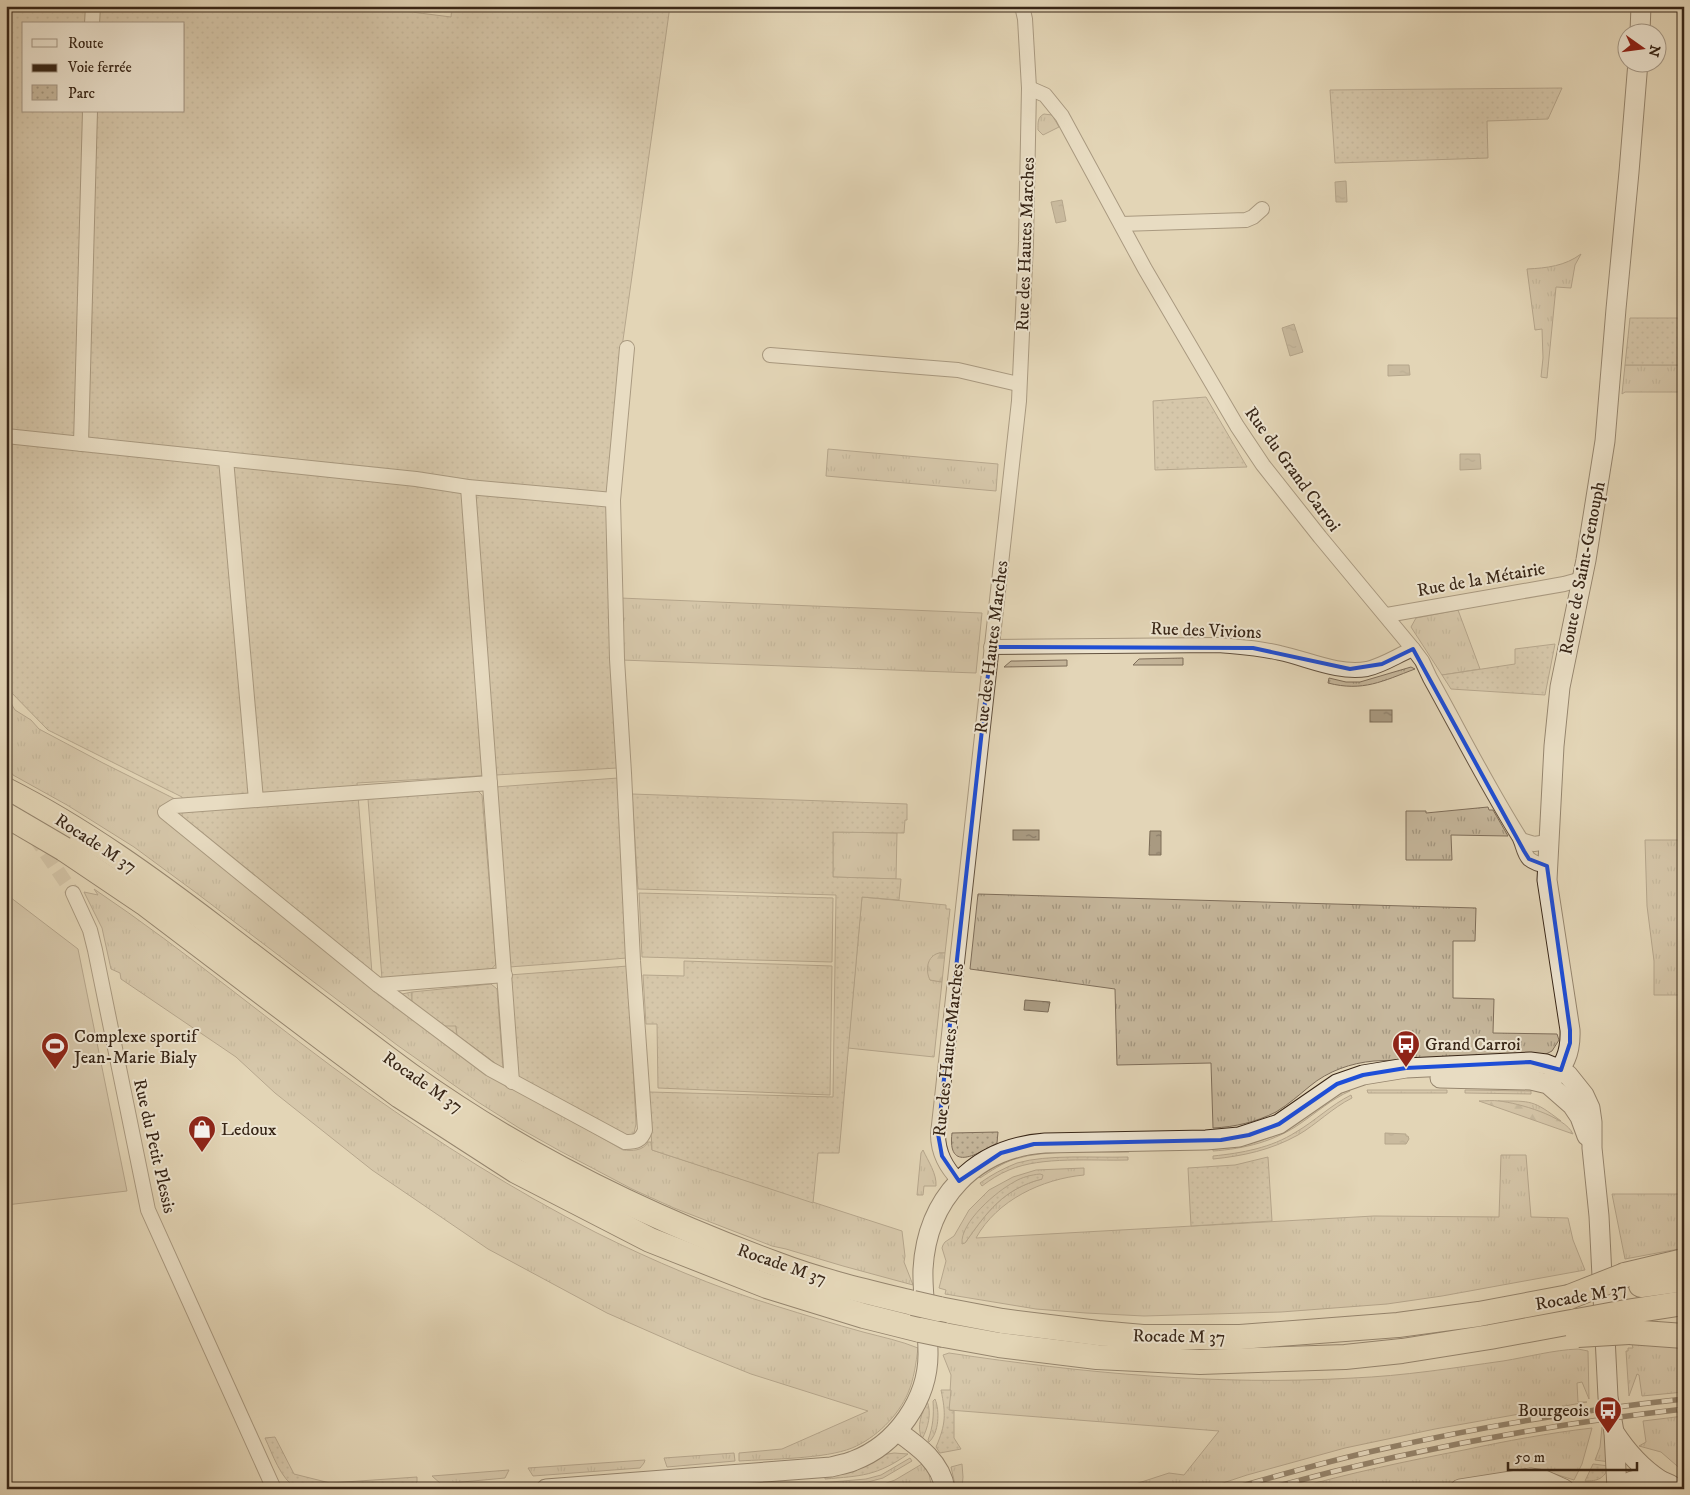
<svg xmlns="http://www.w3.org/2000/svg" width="1690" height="1495" font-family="'IM FELL DW Pica',serif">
  <defs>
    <pattern id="grass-tufts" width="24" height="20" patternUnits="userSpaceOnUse" patternTransform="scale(1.25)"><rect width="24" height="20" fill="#c6b79c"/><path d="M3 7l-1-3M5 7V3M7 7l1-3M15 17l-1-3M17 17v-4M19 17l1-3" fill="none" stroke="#a2957e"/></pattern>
    <pattern id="forest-firs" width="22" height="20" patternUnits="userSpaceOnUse" patternTransform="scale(1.25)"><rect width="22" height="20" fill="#c6b79c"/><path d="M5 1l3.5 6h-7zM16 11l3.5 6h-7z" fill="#a2957e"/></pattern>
    <pattern id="park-dots" width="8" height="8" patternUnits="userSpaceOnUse" patternTransform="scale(1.25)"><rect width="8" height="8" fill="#c6b79c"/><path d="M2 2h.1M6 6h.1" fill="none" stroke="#a2957e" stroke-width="1.8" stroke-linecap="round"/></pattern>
    <pattern id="water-ripples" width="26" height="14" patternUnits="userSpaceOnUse" patternTransform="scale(1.25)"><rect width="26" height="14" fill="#a99a81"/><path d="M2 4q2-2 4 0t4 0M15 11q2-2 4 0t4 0" fill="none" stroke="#8b7d69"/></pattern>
  </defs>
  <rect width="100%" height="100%" fill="#e3d5b7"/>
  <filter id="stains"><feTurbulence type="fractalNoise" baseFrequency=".004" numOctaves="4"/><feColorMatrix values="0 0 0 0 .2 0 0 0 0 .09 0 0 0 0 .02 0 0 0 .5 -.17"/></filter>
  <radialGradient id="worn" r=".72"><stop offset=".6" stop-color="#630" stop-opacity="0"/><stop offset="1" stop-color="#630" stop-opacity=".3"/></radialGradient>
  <!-- grass -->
  <g fill="url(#grass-tufts)" stroke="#7f6e5a" fill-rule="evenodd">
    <path d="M1044,114l8,1 7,12 -16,8 -5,-5c0,-6 -1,-13 6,-16z"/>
    <path d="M1581,254l-6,11 -4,23 -15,-1 -9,91 -6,-1 2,-19 -1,-29 -7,1 -8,-61c20,-1 38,-3 54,-15z"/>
    <polygon points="1625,365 1684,365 1684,392 1625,392 1622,394"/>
    <polygon points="828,449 998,464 996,491 826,476"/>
    <polygon points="620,598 982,613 976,673 621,660"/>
    <polygon points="1458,610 1480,669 1442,675 1411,627 1416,618"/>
    <polygon points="1183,658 1183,665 1133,665 1139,659"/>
    <polygon points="1067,660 1067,666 1004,667 1011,661 1016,661"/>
    <path d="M1411,667l4,2c-32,12 -52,23 -87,14l1,-5 17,4h14z"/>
    <path d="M6,695l9,15 16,10 8,9 64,34 72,36 -9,16 202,171 150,104 105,60c9,1 20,1 25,-8h3l1,8 250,81 3,25 -1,6 9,23 -70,-19 -57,-17 -14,-3 -98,-38 -42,-19 -72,-38 -41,-23 -41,-26 -81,-57 -202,-153 -61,-45 -67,-42 -54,-30 -7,-10z"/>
    <polygon points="1488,807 1489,810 1493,810 1508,836 1451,835 1452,860 1406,860 1406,811 1426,811 1426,813"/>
    <polygon points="833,832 897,833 896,879 833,877"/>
    <polygon points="1645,840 1684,840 1684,995 1654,995 1654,961 1647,906"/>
    <path d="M94,889c94,63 180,137 273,203 72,51 148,99 228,140 58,29 119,55 181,74 29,9 58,18 87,26 19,5 38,9 55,16 -2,15 -4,31 -10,45 -10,23 -32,45 -56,55 -27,11 -82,11 -113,13v-8l43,-4 86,-38 -117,-37 -62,-25 -82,-36 -119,-64 -116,-79 -97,-77 -39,-36 -115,-78 -1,-6 -9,-4 -9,-41 -18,-36 14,3z"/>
    <path d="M978,894l498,14 -1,33h-22v57l41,1 -1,34 64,1 2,6 -7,11 -8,4h-37l-133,6c-23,2 -46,10 -64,25 -11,9 -21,18 -34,26 -20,10 -41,15 -63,16l-2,-65 -94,2 -2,-76 -145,-20z"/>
    <polygon points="862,897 946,905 946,909 950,909 945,953 939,953 930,980 942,982 934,1057 848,1048"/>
    <polygon points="412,992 412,1003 456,1026 457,1035 497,1063 504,1070 403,998 402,994"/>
    <path d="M1349,1089l1,2c-18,8 -33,21 -49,32 -25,18 -57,26 -88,28v-2c31,-1 62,-10 88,-28 16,-11 30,-24 48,-32z"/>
    <polygon points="1367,1090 1447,1090 1447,1093 1368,1093"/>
    <polygon points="1465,1090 1531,1091 1531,1094 1465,1093"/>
    <path d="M1351,1095l1,3c-20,10 -35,26 -54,37 -27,15 -55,21 -85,24v-3c29,-3 58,-8 83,-24 19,-11 35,-27 55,-37z"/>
    <path d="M1498,1101c34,0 35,-1 63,20l-35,-13z"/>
    <path d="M923,1150c5,11 14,24 13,36h-12l-1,9h-6l4,-42z"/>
    <path d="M1129,1151v1c-34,1 -83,-3 -114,7 -13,4 -24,12 -35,19l-1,-2 29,-16 15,-5 17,-3z"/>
    <path d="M1501,1155h25l5,62 37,1 5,22 12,30 -143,26 -55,8 -106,8 -137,4 -58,-3 -50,-4 -91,-15 1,-4 -7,-2 7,-27 -4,-13 1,-3 2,-3 9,-6 15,-26 20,-20 24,-13 23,-7 48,-2v7c-42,4 -87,25 -108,63l398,-22 125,1zM1029,1176l13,3c-39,10 -55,33 -77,64l-1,-10c16,-26 36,-46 65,-57z"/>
    <polygon points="1612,1194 1684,1194 1684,1248 1625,1259"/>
    <polygon points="1632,1344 1684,1346 1684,1392 1642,1396 1639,1375 1637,1374 1629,1396 1626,1351 1628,1351 1628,1348 1633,1348"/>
    <path d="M1578,1349l10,2 1,48 -7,-17 -5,1 1,19h9l-152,27 -90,19 -98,27 -42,14h-85l49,-16 15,2 35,-44 -270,-21 2,-35 -8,-20 6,-2c134,20 269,33 404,25 50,-2 100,-10 150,-17 25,-4 50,-11 75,-12z"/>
    <path d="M935,1399c5,12 4,34 -6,43l-1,-2c5,-13 6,-25 5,-39z"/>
    <polygon points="1684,1416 1684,1472 1661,1452 1639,1446 1646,1442 1643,1421"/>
    <polygon points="1602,1427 1604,1427 1610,1462 1595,1460 1600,1447"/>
    <path d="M1592,1428l-10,36 -8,16 -32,-10 -14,-1 -107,20h-128c57,-16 114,-28 171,-39 42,-9 85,-17 128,-22z"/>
    <polygon points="734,1453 735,1461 667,1467 664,1458"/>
    <polygon points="910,1458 912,1461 883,1478 868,1482 797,1489 750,1489 866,1479 881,1475"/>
    <polygon points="645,1460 644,1463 640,1468 533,1476 528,1468"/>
    <polygon points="922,1464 929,1474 932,1489 870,1489 895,1480"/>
    <polygon points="962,1464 963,1477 962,1489 956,1489 951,1467"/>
    <polygon points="509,1470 505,1478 441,1484 432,1476"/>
  </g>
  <!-- forest -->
  <g fill="url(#forest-firs)" stroke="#7f6e5a">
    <path d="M939,953h6l-3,29 -12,-2c-5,-10 -3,-24 9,-27z"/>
    <path d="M1479,1101c7,0 14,-1 20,0 19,2 66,15 74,33z"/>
  </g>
  <!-- park -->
  <g fill="url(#park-dots)" stroke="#7f6e5a" fill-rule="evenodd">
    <path d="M6,6h358l87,11 1,-11h218l-47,334 -13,138 7,290 -260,15 15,190 -190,-156v-20l-134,-67 -42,-43zM24,24h160v87h-160z"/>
    <polygon points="1562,88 1548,119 1487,121 1488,158 1335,163 1330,90"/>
    <polygon points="1630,318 1684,318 1684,365 1625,365"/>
    <polygon points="1206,397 1247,467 1155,470 1153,401"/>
    <polygon points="1555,644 1545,695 1451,689 1442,675 1515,664 1515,649"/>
    <polygon points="618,778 627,958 509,967 495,787"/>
    <polygon points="478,791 482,795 496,964 490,971 382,979 368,799"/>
    <polygon points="632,794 907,804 907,820 905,820 904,833 833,832 833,877 901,879 899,900 862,897 839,1153 818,1153 813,1203 652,1150 649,1092 833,1097 836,895 638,889"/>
    <polygon points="639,893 833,898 832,962 642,957"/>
    <polygon points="684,961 832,966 830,1095 658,1088 657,1024 646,1024 643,975 684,976"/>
    <polygon points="628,966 636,1124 634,1133 629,1137 517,1077 509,975"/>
    <polygon points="491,984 497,989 503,1069 457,1035 456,1026 445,1026 412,1003 412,992"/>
    <path d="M998,1132l-1,11c-18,10 -50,31 -45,-10z"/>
    <path d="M1128,1157v3c-36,1 -86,-4 -119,10 -10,4 -19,10 -27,16l-2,-3c11,-8 24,-15 37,-20 31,-9 78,-5 111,-6z"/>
    <polygon points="1268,1157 1272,1221 1191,1226 1188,1168 1235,1165"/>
    <path d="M1040,1174l3,1 -1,4c-39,10 -55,33 -77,64l-3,1c-2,-22 35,-53 52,-62 8,-5 17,-7 26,-8z"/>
    <path d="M941,1390h10l-2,20 5,1v27l7,11 -21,4 -4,-6c10,-23 10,-33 5,-57z"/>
    <path d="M927,1401c5,12 1,27 -5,38 -6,-13 0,-26 5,-38z"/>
    <path d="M275,1437l19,37 36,9 87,-6v5l-5,5 -115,2c-17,-11 -24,-34 -32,-51z"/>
    <path d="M894,1453l14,1c-31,22 -47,22 -83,25v-2l57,-22z"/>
    <path d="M1593,1464l16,2c-5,13 -11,15 -24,15z"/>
  </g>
  <!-- pitch -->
  <polygon fill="#c6b79c" stroke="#7f6e5a" points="6,894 78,949 127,1191 6,1205"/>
  <!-- water -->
  <g fill="url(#water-ripples)" stroke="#7c6c57">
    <polygon points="1346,181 1347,202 1336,202 1335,182"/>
    <polygon points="1062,200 1066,221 1056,223 1051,202"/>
    <polygon points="1294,324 1303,352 1290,356 1282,328"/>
    <polygon points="1388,365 1409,365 1410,375 1388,376"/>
    <polygon points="1460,454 1480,454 1481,469 1460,470"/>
    <rect x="1370" y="710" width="22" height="12"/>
    <rect x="1013" y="830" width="26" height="10"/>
    <polygon points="1150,831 1161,831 1161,855 1149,855"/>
    <polygon points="1025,1000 1050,1002 1048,1012 1024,1010"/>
    <polygon points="1385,1133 1406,1134 1406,1136 1408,1136 1409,1139 1406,1144 1385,1144"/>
  </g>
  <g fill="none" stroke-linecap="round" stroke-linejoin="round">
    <!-- street-tunnel -->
    <polyline stroke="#c1b297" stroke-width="14" stroke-dasharray="14 7" stroke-linecap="butt" points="34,836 73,893"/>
    <!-- street casing -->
    <g stroke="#63523f" stroke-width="16">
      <g id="street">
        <polyline points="92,24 93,6"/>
        <path d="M1029,88l16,7 17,21 83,153 92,157 26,39 57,72 93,112 9,12 8,17c29,52 56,106 88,157 5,7 5,18 11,24 5,4 12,6 18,7"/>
        <polyline points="1121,224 1246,220 1253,217 1262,209"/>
        <polyline points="770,355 958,370 1018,384"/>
        <polyline points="6,436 416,479 468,487 613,500"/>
        <polyline points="81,444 90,111"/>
        <polyline points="226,459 256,800"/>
        <polyline points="468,487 512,1082"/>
        <polyline points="1387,615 1564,584 1582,579"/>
        <path d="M991,647l228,-2c21,2 41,3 61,8 28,6 58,21 87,16 17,-4 31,-14 46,-20"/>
        <path d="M490,783l-315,23 -10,6 213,173 112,84 135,73c11,0 16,-1 20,-12l-12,-169 -9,-188 -7,-114 -4,-159 14,-152"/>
        <polyline points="1521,840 1534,844 1548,842"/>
        <polyline points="73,893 90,930 95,950 148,1210 274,1489"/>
        <polyline points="378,985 505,975"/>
        <path d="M959,1181c-13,-14 -21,-28 -21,-47l81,-733 7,-159 3,-154 -4,-69 -3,-13"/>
      </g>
    </g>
    <!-- secondary casing -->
    <g stroke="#382617" stroke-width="21">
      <g id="secondary">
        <polyline points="1640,32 1641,6"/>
        <polyline points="1440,1078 1531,1080 1548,1084 1572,1105 1580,1117 1587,1136"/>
        <path d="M1548,1084c16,-18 23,-30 22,-54l-23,-150 7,-134 6,-59 26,-127 19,-119 11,-132 13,-137 9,-110"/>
        <path d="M897,1431c21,15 44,31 48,58"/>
        <path d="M1614,1432c13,20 26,35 46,48"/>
        <path d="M546,1489l285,-22c7,-2 15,-3 22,-6 43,-16 76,-62 75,-109 0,-27 -6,-55 -5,-83 4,-70 51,-121 122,-126l161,-3 33,-3 40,-13 58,-40 26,-9 43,-7 124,-6 16,2 15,6 7,5 16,20 6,13 2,14v26l7,68 9,181 6,35 3,57"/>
        <polyline points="1460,1489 1530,1478 1544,1480 1564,1489"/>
        <path d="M1617,1489c19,-14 41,-14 60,0"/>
      </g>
    </g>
    <!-- highway casing -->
    <g stroke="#382617" stroke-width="26">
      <g id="highway">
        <path d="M6,790c77,39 147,90 215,142 63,48 126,97 190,144 112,80 236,141 365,188 44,17 92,28 137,39"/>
        <polyline points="64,849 144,903 334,1047 400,1096 516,1171 650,1240 767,1286 864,1316 920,1330"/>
        <polyline points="1625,1275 1684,1261"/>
        <polyline points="1641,1285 1684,1279"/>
        <polyline points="939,1309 1002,1321 1098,1333 1143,1337 1240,1337 1398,1325 1479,1314 1569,1297"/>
        <polyline points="1626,1312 1684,1303"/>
        <polyline points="1629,1332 1684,1336"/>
        <polyline points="944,1335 999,1345 1097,1357 1200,1362 1345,1357 1402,1351 1490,1337 1577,1321"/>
      </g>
    </g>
    <!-- street -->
    <use href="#street" stroke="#ede4d0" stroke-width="14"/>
    <!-- secondary -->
    <use href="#secondary" stroke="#ede4d0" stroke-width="19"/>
    <!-- highway -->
    <use href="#highway" stroke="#e3d5b7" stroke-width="24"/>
    <!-- rail casing -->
    <g stroke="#382617" stroke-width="5.5">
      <g id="rail">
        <path d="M1231,1489c49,-14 97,-28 147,-39 101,-23 203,-40 306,-51"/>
        <path d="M1267,1489c137,-38 276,-64 417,-80"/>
      </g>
    </g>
    <!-- rail -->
    <use href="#rail" stroke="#ede4d0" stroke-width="4" stroke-dasharray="11" stroke-linecap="butt"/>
    <!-- highway-bridge casing -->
    <g stroke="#382617" stroke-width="26" stroke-linecap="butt">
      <g id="highway-bridge">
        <polyline points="6,815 64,849"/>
        <polyline points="1569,1297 1625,1275"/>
        <polyline points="913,1303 939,1309"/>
        <polyline points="1577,1321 1626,1312"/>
        <polyline points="920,1330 944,1335"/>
        <polyline points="1578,1335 1629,1332"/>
      </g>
    </g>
    <!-- highway-bridge -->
    <use href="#highway-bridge" stroke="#e3d5b7" stroke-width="24"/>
  </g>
  <!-- marked area -->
  <path d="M0 0H1690V1495H0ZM991,647l262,1 97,21 32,-5 31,-15 111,202 5,8 18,7 23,164v13l-9,27 -31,-8 -124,6 -43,7 -26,9 -58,40 -30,11 -28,5 -187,4 -33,9 -42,28 -17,-25 -4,-22z" fill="#e3d5b7" fill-opacity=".55" fill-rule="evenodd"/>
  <path fill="none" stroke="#1d4ed8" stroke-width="4" stroke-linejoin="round" d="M991,647l262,1 97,21 32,-5 31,-15 111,202 5,8 18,7 23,164v13l-9,27 -31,-8 -124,6 -43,7 -26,9 -58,40 -30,11 -28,5 -187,4 -33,9 -42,28 -17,-25 -4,-22z"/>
  <!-- icons -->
  <defs>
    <g id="bus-pin" transform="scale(1.4375)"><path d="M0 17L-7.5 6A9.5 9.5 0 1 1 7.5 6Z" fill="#8f2418" stroke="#ede4d0"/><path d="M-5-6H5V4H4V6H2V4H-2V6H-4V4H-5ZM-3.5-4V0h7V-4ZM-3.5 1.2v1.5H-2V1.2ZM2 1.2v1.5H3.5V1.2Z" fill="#fff"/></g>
    <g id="stadium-pin" transform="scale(1.4375)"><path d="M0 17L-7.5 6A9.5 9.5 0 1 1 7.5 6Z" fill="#8f2418" stroke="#ede4d0"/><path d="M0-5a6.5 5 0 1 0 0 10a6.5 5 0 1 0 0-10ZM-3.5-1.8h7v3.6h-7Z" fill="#fff"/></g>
    <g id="shop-pin" transform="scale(1.4375)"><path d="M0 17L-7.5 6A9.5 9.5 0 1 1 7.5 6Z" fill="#8f2418" stroke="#ede4d0"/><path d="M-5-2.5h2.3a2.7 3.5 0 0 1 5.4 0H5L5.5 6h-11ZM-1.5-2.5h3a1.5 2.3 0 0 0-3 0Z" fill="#fff"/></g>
  </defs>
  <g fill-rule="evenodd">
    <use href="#bus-pin" x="1406" y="1044"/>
    <use href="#stadium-pin" x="55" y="1046"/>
    <use href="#shop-pin" x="202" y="1129"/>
    <use href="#bus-pin" x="1608" y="1410"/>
  </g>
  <g text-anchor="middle" stroke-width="4" stroke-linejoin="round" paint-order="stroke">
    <!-- street labels -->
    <g font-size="18" fill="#382617" stroke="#ede4d0">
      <text transform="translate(1025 244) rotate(-88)" y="6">Rue des Hautes Marches</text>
      <text transform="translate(1293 469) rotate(54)" y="6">Rue du Grand Carroi</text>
      <text transform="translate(1582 568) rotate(-79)" y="6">Route de Saint-Genouph</text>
      <text transform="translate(1481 579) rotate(-10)" y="6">Rue de la Métairie</text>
      <text transform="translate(1206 630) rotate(2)" y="6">Rue des Vivions</text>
      <text transform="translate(991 647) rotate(-83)" y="6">Rue des Hautes Marches</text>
      <text transform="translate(96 843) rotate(33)" y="6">Rocade M 37</text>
      <text transform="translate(948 1050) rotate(-84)" y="6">Rue des Hautes Marches</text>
      <text transform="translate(423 1082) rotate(35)" y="6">Rocade M 37</text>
      <text transform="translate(155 1146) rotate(77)" y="6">Rue du Petit Plessis</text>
      <text transform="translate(782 1264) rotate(19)" y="6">Rocade M 37</text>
      <text transform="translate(1581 1296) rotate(-10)" y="6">Rocade M 37</text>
      <text transform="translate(1179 1336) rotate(1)" y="6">Rocade M 37</text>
    </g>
    <!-- poi labels -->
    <g font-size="18" fill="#382617" stroke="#ede4d0" text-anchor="start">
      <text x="74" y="1042">Complexe sportif<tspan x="74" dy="21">Jean-Marie Bialy</tspan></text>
      <text x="1425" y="1050">Grand Carroi</text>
      <text x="221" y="1135">Ledoux</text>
      <text x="1589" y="1416" text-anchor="end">Bourgeois</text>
    </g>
  </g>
  <!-- margin -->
  <rect width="1690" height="1495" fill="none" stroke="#e3d5b7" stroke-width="25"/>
  <rect x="8" y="8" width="1675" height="1480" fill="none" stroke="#382617" stroke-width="2.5"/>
  <rect x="12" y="12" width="1665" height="1470" fill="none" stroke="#382617"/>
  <!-- legend -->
  <rect x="22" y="22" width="162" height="90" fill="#ede4d0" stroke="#a59886"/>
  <rect x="32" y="39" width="25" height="8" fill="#ede4d0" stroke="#a59886"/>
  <text x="68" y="48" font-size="15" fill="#382617">Route</text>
  <rect x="32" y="64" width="25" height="8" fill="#382617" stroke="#a59886"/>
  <text x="68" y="72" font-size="15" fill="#382617">Voie ferrée</text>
  <rect x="32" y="85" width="25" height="15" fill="url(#park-dots)" stroke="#a59886"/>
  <text x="68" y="98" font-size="15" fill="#382617">Parc</text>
  <!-- north arrow -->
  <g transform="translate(1642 48) rotate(104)"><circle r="24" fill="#ede4d0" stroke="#a59886"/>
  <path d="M0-4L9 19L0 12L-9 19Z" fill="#8f2418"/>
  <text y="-8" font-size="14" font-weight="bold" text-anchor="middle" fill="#382617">N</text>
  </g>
  <!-- scale -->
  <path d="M1508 1462v8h129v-8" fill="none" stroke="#382617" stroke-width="2.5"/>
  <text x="1515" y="1462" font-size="15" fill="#382617" stroke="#ede4d0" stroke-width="4" paint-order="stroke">50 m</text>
  <rect width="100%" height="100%" filter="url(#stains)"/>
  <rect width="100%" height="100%" fill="url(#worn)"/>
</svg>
